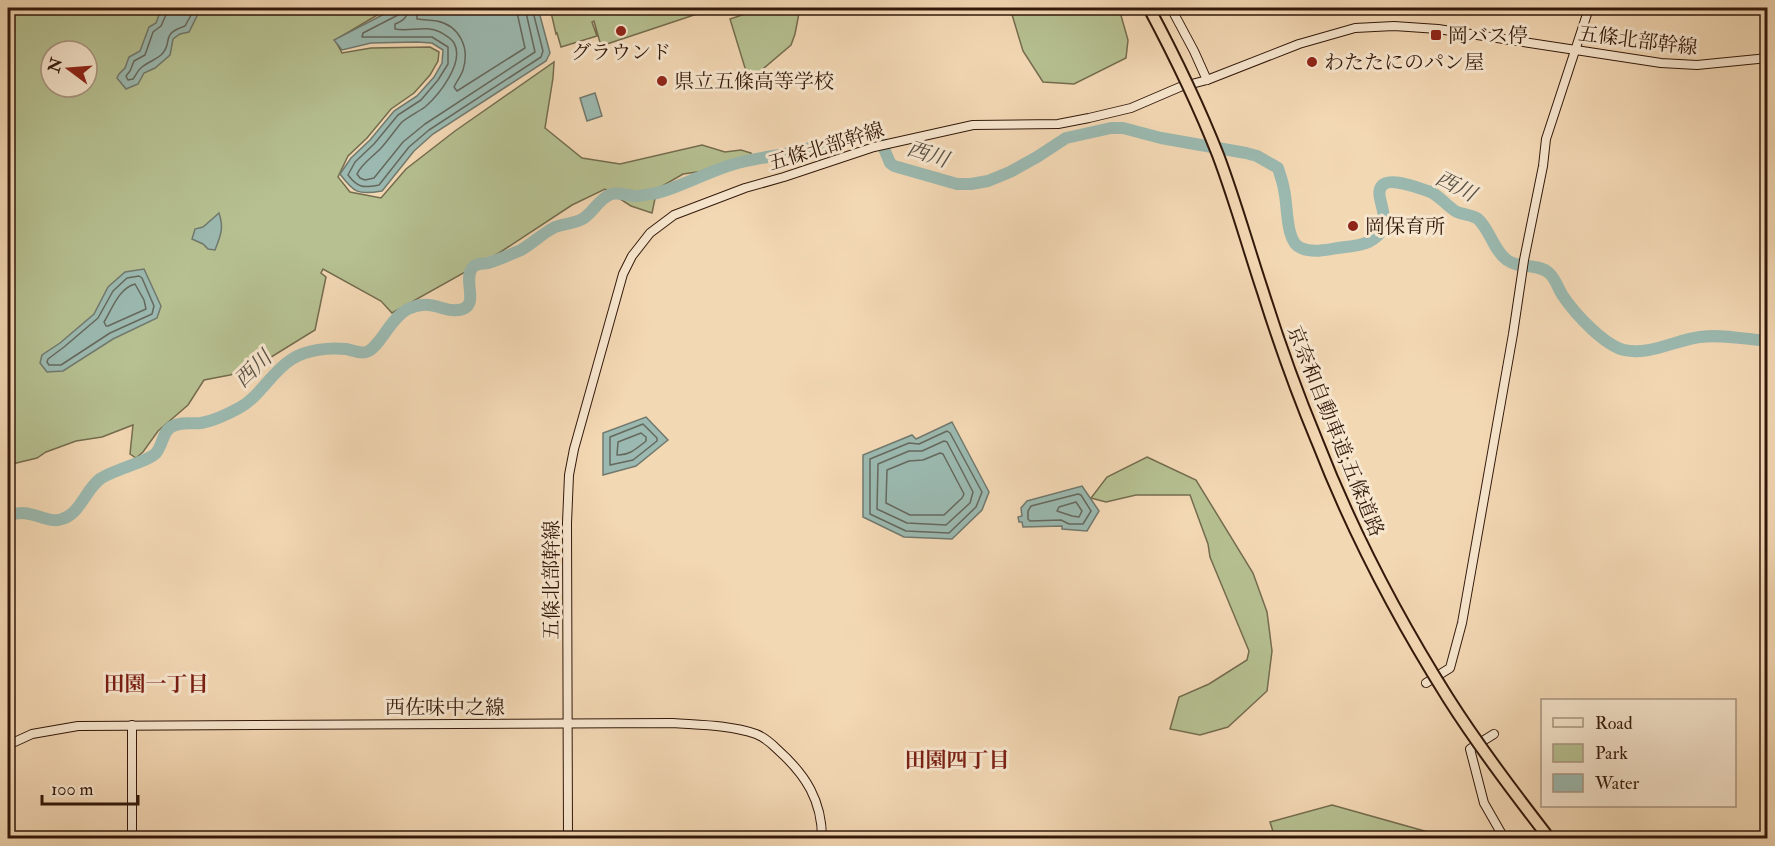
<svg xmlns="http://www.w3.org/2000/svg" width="1775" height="846" font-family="'IM FELL Double Pica','Noto Serif JP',serif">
  <rect width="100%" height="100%" fill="#f3d8b4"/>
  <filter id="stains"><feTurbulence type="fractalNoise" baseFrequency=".00333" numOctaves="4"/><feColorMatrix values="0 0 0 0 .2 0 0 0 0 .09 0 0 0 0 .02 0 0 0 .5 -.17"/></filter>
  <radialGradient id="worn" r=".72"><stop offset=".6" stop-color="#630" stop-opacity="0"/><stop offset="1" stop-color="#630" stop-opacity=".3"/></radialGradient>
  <!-- green -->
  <g fill="#b6c091" stroke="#746c4e" stroke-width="1.5" fill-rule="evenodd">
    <path d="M8,8h386h-5l-54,32 7,13 29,-5 59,-1 9,5 -1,9 -8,14 -16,18 -23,16 -24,29 -19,18 -10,21 12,15 31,6 25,-29 49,-38 99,-69 -1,16 -8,50 37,30 38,6 82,-19 23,7 16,-2 10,3v8l-19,6 -49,7 -26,15 -5,24 -21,-7 -26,-17 -33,16 -73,48 -107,60 -11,-12 -58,-32 -2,4 5,4 -11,53 -60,37 -25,8 -26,5 -16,25 -30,26 -15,21 -7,6 -6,-4 3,-29 -31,12 -26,4 -30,11 -9,6 -29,7zM51,51h36v36h-36z"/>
    <polygon points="550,8 715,8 601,46 594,21 592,22 597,36 561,47 557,33 556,34"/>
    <polygon points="763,8 800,8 795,34 791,45 749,81 730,19"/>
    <polygon points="1010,8 1120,8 1120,12 1128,40 1126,58 1074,84 1043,82 1023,51"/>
    <polygon points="1147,457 1196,480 1253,573 1267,612 1272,651 1267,691 1228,727 1200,735 1170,729 1179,697 1209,684 1247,660 1249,651 1210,557 1208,544 1190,495 1136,495 1106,502 1091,498 1107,477"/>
    <polygon points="1332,805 1428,832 1439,838 1275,838 1270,822"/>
  </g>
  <!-- water -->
  <g fill="#9bb9b0" stroke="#71796e" stroke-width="1.5">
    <polygon points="165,8 201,8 189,32 180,34 173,39 170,55 155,68 144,73 138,84 126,89 117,78 119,74 125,68 129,57 140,51 149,27 156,23 160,12"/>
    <path d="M425,8h113l12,45 -4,8 -113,73 -19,17 -32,40c-24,4 -28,2 -42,-17l11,-16 19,-18 24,-29 23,-15 17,-19 8,-14 1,-13 -11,-7 -15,-1 -46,1 -29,7 -8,-10 56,-29z"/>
    <polygon points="595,93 602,116 587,121 580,98"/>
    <path d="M219,213c5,15 2,22 -4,37l-7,-1 -5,-5 -11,-5 3,-10 8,-2z"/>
    <polygon points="144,269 161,306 157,318 113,339 63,371 47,372 40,363 42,355 60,343 94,314 108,287 125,272"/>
    <polygon points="646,417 668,440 636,466 603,475 603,433"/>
    <polygon points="952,422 989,492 982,510 952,539 904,537 863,517 863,455 912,435 916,439"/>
    <polygon points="1082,486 1099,511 1087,531 1062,529 1062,526 1023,527 1022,522 1019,522 1018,517 1022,516 1021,508 1027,501"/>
  </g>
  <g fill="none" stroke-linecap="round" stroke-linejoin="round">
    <!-- shore -->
    <g stroke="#66685d" stroke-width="1.5">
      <path d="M169,8l-8,18 -8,6 -8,23 -11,6 -4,10 -4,5 2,4 5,-1c3,-4 5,-9 9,-12 6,-5 14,-7 20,-13 12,-13 -3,-19 23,-28l10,-18"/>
      <path d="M401,8l-3,7 -35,18 -1,4h70l16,10v17l-10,16 -17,20 -23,15 -24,29 -19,18 -7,13c10,13 15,13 31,10l30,-38 20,-17 112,-73 2,-6 -11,-43"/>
      <path d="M408,8c0,9 -5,13 -13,16v5c14,3 31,-4 45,3 5,3 11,6 14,11 11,19 -15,52 -29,64 -7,5 -16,9 -23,15 -7,8 -13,17 -20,25 -8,9 -20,16 -25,27l3,4 5,2 9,-2 29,-36 22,-18 110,-72 -10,-44"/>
      <path d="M417,8v11c7,1 13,1 20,2 23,5 33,27 26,49 -2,6 -6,11 -9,17l3,4 68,-43 -9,-40"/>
      <polygon points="139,276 142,278 154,306 152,314 110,333 61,365 49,365 47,362 48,359 64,347 98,318 113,291 127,278"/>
      <path d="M135,284l9,16 2,9 -38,17h-2l-2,-4c8,-13 15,-34 31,-38z"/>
      <polygon points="643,424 657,438 657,441 633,460 610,465 610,437"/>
      <polygon points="947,431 950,433 982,492 976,507 949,533 906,531 870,514 870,459 909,443 919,444"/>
      <path d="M641,433l5,4v4c-9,7 -17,15 -29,14l1,-13z"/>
      <polygon points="944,441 947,442 973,492 970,503 946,525 907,523 877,509 878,464 909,451 922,451"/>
      <polygon points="940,453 943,454 964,494 962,498 944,515 910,515 886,503 887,470 909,461 923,460"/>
      <polygon points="1078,494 1081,495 1091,511 1083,524 1069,524 1061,520 1030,521 1028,519 1028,511 1031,506"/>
      <polygon points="1076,502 1082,511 1079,517 1072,516 1057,511 1059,507"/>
    </g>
    <!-- river -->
    <path stroke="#9bb9b0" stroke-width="12" d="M8,516c22,-10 38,9 54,3 18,-5 24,-30 38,-40 14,-10 48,-17 56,-26 7,-8 6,-20 15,-26 10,-6 20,-3 30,-4 13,-2 27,-9 38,-15 21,-11 32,-36 53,-49 14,-9 37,-12 54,-10 7,1 13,5 20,3 13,-3 24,-34 42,-43 24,-12 37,6 55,0 16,-6 -1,-30 10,-42 4,-4 10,-3 15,-4 7,-2 26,-10 33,-13 12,-7 22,-17 34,-23 10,-4 20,-3 29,-9 10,-7 15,-19 27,-24 8,-2 17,2 25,2 7,0 14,-2 21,-3 26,-7 50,-21 77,-29 21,-6 43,-8 65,-13 25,-6 49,-15 74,-23l3,1 14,34 4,3 63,18h14l17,-3 22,-9 27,-15 29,-19 45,-10h12l38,10 85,15 11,3 21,12c2,7 5,14 6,22 4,14 1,52 17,58 11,5 26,2 37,0 13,-2 28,-2 38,-11 21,-17 -7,-44 8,-53 9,-6 34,4 44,7 12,4 18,15 29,21 7,3 16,3 21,7 12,11 16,32 29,41 12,9 31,3 42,13 7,6 9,16 14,23 12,18 41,49 61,54 25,6 51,-10 76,-13 22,-3 45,2 68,4"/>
    <!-- secondary casing -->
    <g stroke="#32180a" stroke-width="10">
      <g id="secondary">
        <polyline points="1171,8 1194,51 1207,80"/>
        <polyline points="1426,683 1450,668 1462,623 1513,334 1524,260 1543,166 1546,139 1589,8"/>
        <polyline points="1494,734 1470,749 1484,803 1504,838"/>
        <path d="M8,745l24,-11 46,-8 595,-3c27,2 57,2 83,11 8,3 16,10 22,16 28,25 44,51 44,88"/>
        <polyline points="132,838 132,725"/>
        <polyline points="568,838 567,523 569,475 574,449 623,274 632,256 650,233 674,215 745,188 784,177 874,147 973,125 1058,124 1089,118 1131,108 1180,87 1207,80 1299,44 1355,28 1394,26 1438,29 1661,63 1697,65 1768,58"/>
      </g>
    </g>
    <!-- secondary -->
    <use href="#secondary" stroke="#f7e6ce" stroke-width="8"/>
    <!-- highway-bridge casing -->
    <g stroke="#32180a" stroke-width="14" stroke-linecap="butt">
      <path id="highway-bridge" d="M1149,8c25,47 49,96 69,147 17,45 30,92 45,137 16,51 34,101 54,149 35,90 80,176 131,257 31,49 66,95 101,140"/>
    </g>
    <!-- highway-bridge -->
    <use href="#highway-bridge" stroke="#f3d8b4" stroke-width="10"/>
  </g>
  <!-- markers -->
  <g fill="#8f2418" stroke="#f7e6ce" stroke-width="2">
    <circle cx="621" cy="31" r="6"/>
    <rect x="1430" y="29" width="12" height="12" rx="3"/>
    <circle cx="1312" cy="62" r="6"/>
    <circle cx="662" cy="81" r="6"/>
    <circle cx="1353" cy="226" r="6"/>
  </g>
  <g text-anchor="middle" stroke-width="6" stroke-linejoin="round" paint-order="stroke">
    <!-- poi labels -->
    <g font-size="20" fill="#32180a" stroke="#f7e6ce" text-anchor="start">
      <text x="1448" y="42">岡バス停</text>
      <text x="621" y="59" text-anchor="middle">グラウンド</text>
      <text x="1324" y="69">わたたにのパン屋</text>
      <text x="674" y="88">県立五條高等学校</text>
      <text x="1365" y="233">岡保育所</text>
    </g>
    <!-- street labels -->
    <g font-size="20" fill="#32180a" stroke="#f7e6ce">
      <text transform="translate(1638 40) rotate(7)" y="7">五條北部幹線</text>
      <text transform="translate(826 146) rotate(-17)" y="7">五條北部幹線</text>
      <text transform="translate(1336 431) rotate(68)" y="7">京奈和自動車道;五條道路</text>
      <text transform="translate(551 580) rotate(-90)" y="7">五條北部幹線</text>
      <text x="445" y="714">西佐味中之線</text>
    </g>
    <!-- water labels -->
    <g font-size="21" font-style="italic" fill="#575044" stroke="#f7e6ce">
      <text transform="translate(928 154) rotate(18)" y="7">西川</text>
      <text transform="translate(1456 186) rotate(27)" y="7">西川</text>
      <text transform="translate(253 369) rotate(-44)" y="7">西川</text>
    </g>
    <!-- neighbourhood labels -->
    <g font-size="21" font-weight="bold" fill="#7a1f14" stroke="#f7e6ce">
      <text x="156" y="691">田園一丁目</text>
      <text x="957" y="767">田園四丁目</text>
    </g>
  </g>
  <!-- margin -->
  <rect width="1775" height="846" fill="none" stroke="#f3d8b4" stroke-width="30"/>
  <rect x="9" y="9" width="1757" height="828" fill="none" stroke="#32180a" stroke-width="3"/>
  <rect x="15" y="15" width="1745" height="816" fill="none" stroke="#32180a" stroke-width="1.5"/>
  <!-- legend -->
  <rect x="1541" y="699" width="195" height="108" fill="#f7e6ce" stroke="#a89480" stroke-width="1.5"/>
  <rect x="1553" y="718" width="30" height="9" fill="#f7e6ce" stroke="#a89480" stroke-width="1.5"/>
  <text x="1595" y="729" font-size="18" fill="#32180a">Road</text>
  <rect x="1553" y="744" width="30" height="18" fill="#b6c091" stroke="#a89480" stroke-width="1.5"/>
  <text x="1595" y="759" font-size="18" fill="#32180a">Park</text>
  <rect x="1553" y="774" width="30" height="18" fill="#9bb9b0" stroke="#a89480" stroke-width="1.5"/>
  <text x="1595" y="789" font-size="18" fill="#32180a">Water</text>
  <!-- north arrow -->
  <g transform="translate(69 69) rotate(286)"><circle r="28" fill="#f7e6ce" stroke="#a89480" stroke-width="1.5"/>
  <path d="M0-4.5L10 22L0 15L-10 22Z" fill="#8f2418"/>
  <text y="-9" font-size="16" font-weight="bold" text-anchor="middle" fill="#32180a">N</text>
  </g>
  <!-- scale -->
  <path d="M42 795v9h96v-9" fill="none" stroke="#32180a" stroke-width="3"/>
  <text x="51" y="795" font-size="18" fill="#32180a" stroke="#f7e6ce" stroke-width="4.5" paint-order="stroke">100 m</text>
  <rect width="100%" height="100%" filter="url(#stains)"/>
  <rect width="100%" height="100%" fill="url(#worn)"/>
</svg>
